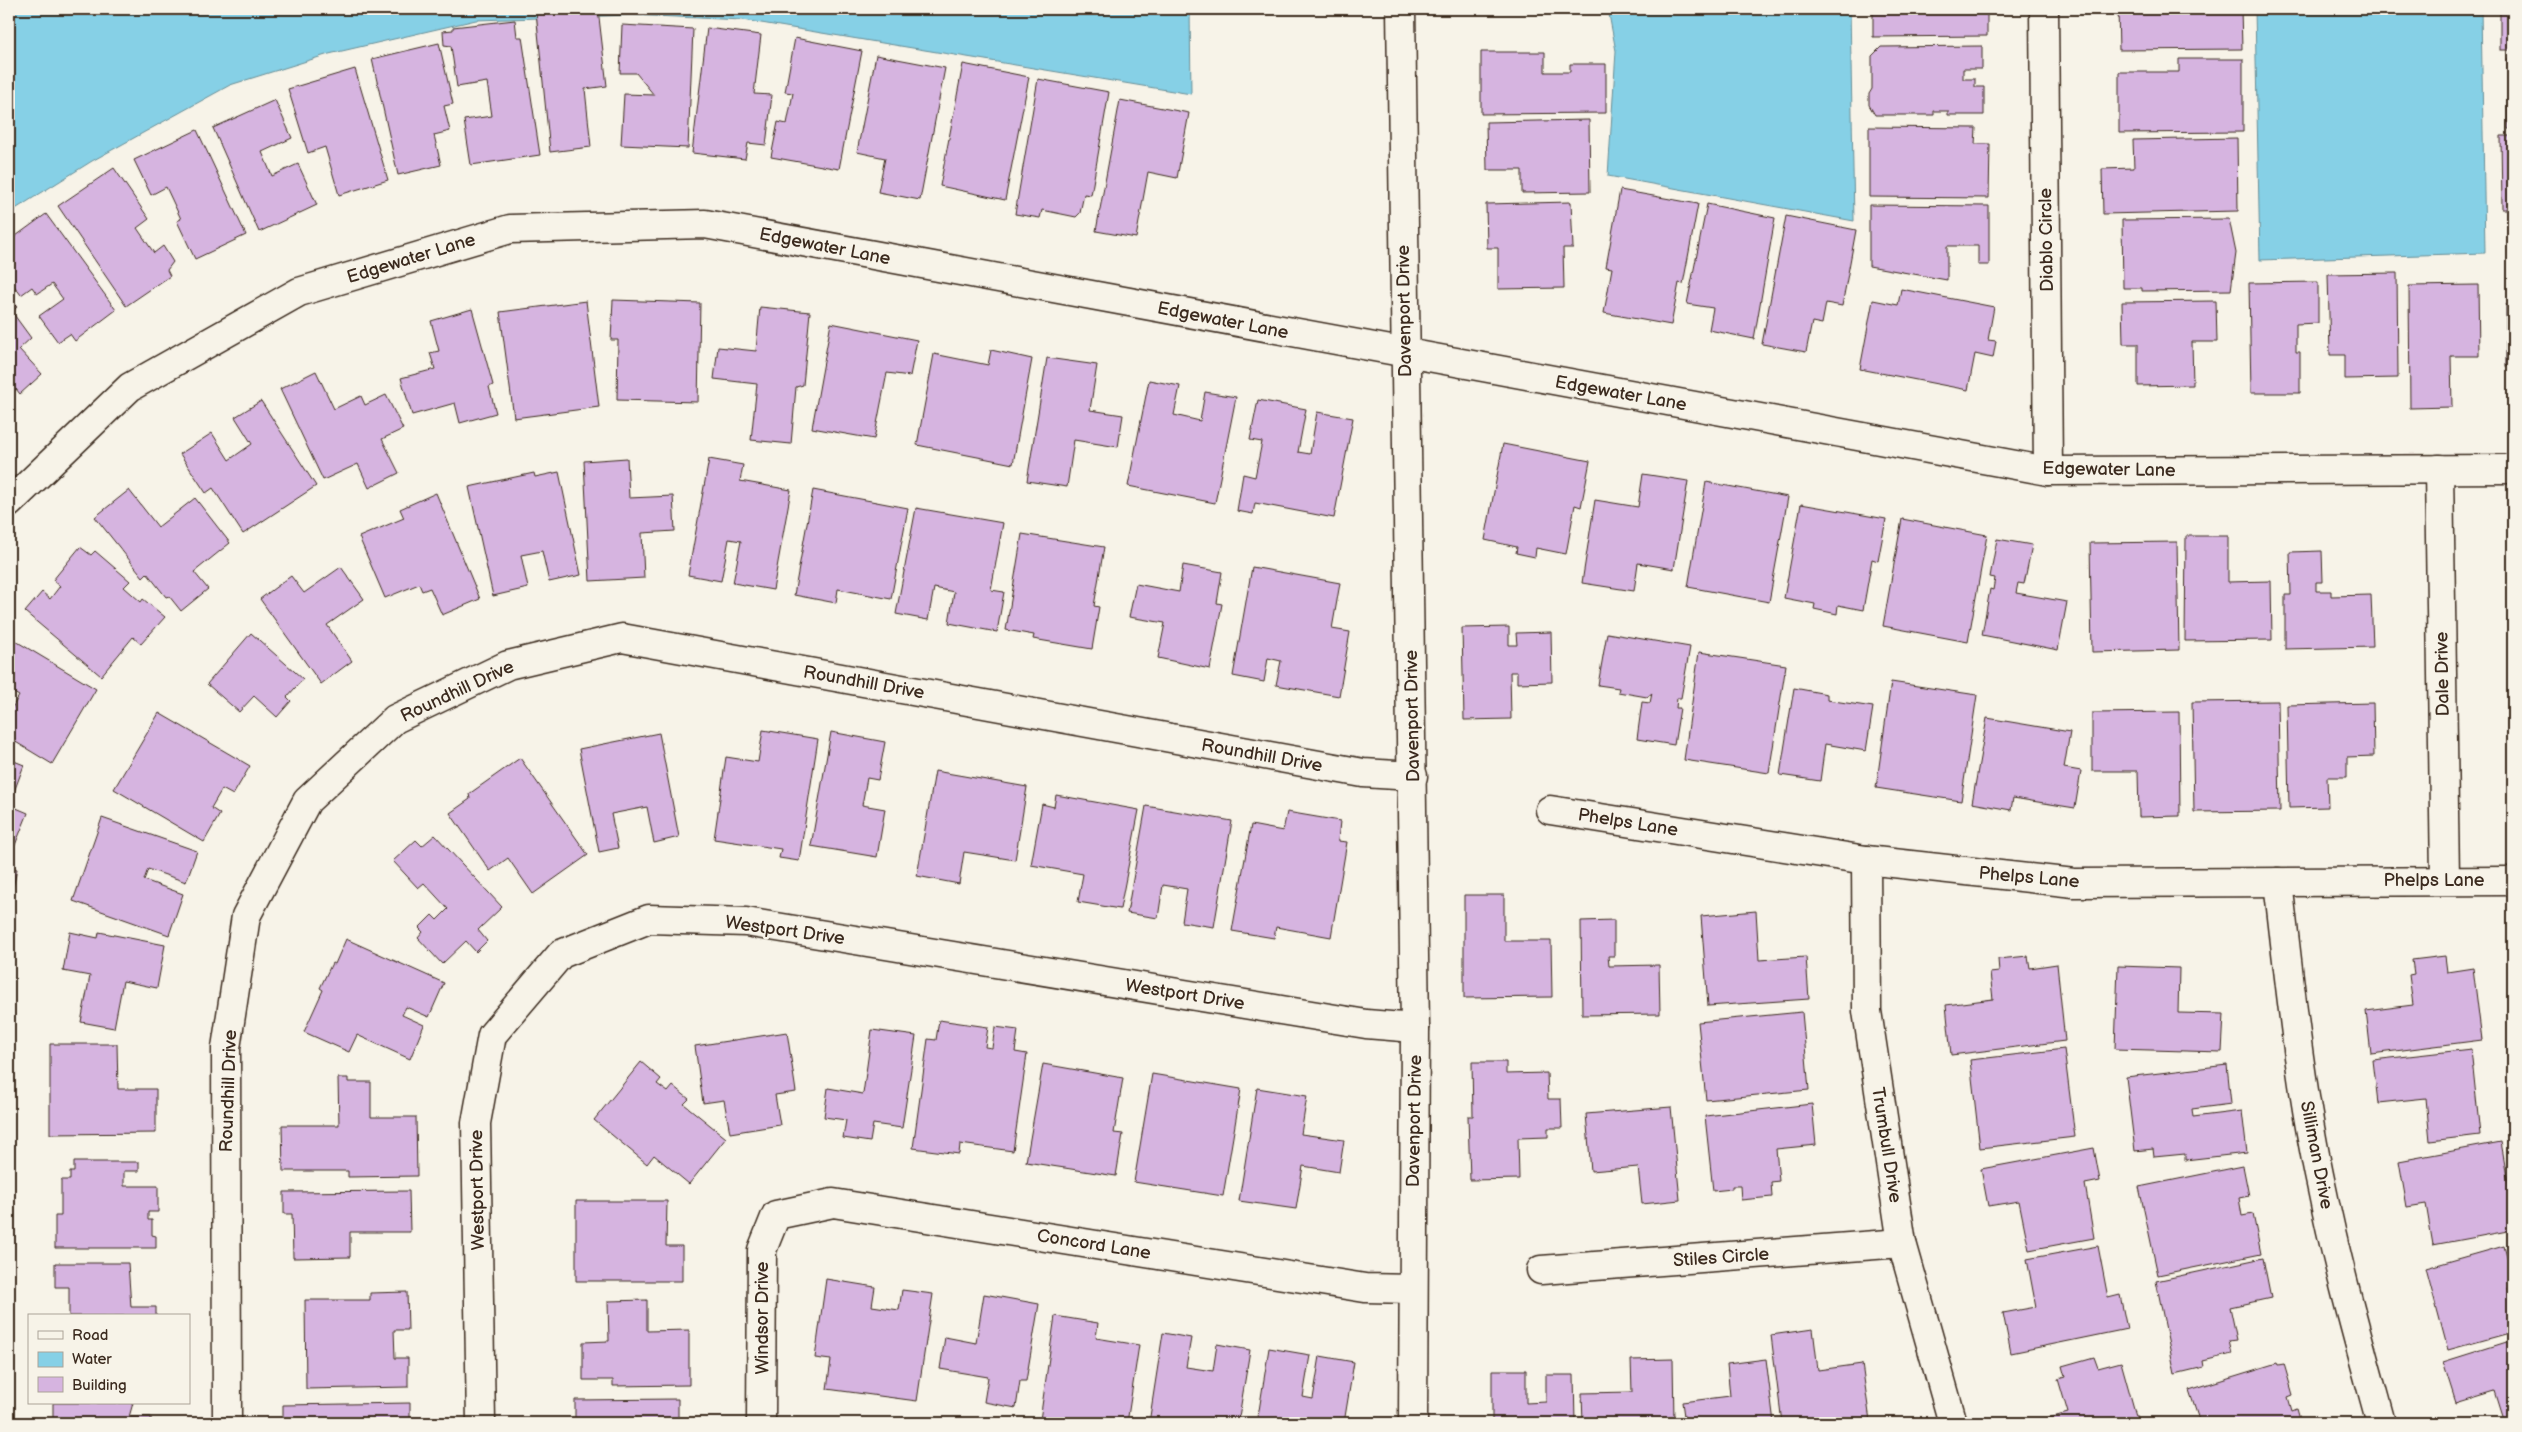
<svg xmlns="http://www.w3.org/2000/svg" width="2522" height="1432" font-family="'Balsamiq Sans',sans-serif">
  <rect width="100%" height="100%" fill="#f7f3e8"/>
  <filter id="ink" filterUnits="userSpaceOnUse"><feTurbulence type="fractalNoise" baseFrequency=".02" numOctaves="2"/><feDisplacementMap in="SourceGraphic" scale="10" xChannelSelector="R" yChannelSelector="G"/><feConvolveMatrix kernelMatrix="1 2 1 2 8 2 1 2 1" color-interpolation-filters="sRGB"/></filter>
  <g filter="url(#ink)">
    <!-- water -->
    <g fill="#86d0e6" stroke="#688e96">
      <polygon points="9,9 1190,9 1191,94 743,20 631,15 476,20 329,54 230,85 92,161 9,213"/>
      <polygon points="1608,9 1850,9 1854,221 1608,176 1616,51"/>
      <polygon points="2255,9 2481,9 2485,253 2260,260"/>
    </g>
    <!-- building -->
    <g fill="#d6b4e0" stroke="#3b2a1e">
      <polygon points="564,9 598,9 607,86 585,89 591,147 550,152 536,12"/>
      <polygon points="1873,9 1987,9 1987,36 1873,37"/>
      <polygon points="2118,9 2241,9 2242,49 2119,50"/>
      <rect x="2500" y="9" width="13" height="41"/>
      <polygon points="515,20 517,37 522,37 540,155 471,165 464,120 492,116 487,82 457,87 451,46 444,45 443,31 453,30 453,27"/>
      <polygon points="622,25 693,29 688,148 621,145 624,94 654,95 636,73 620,73"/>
      <polygon points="707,28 761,35 754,94 772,95 766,145 748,143 745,159 692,153"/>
      <polygon points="795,38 862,51 839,169 771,157 778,122 787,124 793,93 785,92"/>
      <polygon points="439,43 453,104 444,106 450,131 434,135 441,165 398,175 372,59"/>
      <polygon points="1982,46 1982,69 1963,69 1963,79 1975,79 1975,87 1984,87 1984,115 1948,115 1948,111 1934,111 1934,115 1875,115 1869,105 1869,94 1872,89 1872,56 1881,47"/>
      <polygon points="1481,52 1545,52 1545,72 1570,72 1570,64 1606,64 1606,113 1481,114"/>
      <polygon points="876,55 945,68 920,200 878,192 885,158 857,152"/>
      <polygon points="2513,57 2513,129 2508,129 2508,58"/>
      <polygon points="2179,59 2243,59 2243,132 2119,133 2119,72 2179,72"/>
      <polygon points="963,64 1029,77 1005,200 940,186"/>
      <polygon points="355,69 388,180 339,195 325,147 308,153 288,89"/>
      <polygon points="1038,79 1109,92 1091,195 1084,194 1080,213 1076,217 1042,210 1040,218 1015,214"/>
      <polygon points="275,100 292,138 262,152 272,176 298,164 317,205 259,232 213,128"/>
      <polygon points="1120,100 1189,113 1177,178 1148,172 1136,238 1096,231"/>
      <polygon points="1589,120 1590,192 1522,193 1522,170 1487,170 1486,122"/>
      <polygon points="1869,127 1976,128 1975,144 1990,144 1989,198 1869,197"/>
      <polygon points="197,130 246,235 195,259 177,221 181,219 166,187 151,195 134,160"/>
      <polygon points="2501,136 2513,136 2513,209 2502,209"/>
      <polygon points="2237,138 2238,211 2103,214 2102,169 2134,168 2133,140"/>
      <polygon points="114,168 149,219 137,228 154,253 163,246 173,262 167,270 170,276 126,306 58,206"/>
      <polygon points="1620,190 1698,204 1683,284 1679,283 1671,325 1604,313 1612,268 1606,267"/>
      <polygon points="1571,202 1573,248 1563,248 1564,288 1498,289 1498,248 1487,248 1486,204"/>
      <polygon points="1707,204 1775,218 1754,339 1709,330 1713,308 1687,304"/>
      <polygon points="1869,205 1989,206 1989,265 1978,265 1978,246 1947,246 1947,280 1869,266"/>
      <polygon points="46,214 116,310 75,341 70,334 58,342 39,316 63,299 52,284 37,294 32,287 21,295 9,279 9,241"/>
      <polygon points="1786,216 1856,230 1842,306 1826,303 1822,324 1812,322 1806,352 1762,344"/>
      <polygon points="2510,217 2513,217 2513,288 2511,288"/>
      <polygon points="2229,219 2236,253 2231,290 2142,291 2142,288 2123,288 2122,220"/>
      <polygon points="2397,273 2398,378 2345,379 2345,355 2330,355 2328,274"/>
      <polygon points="2318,282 2318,323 2296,324 2296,352 2300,352 2300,393 2251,393 2249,283"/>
      <polygon points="2478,285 2479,356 2451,356 2452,407 2410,408 2409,286"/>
      <polygon points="1901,289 1994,307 1988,340 1996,341 1993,358 1975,354 1968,390 1860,369 1873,300 1898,305"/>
      <polygon points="9,299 17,307 12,312 31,338 19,349 42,374 20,394 16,389 9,396"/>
      <polygon points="613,300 700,303 698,402 617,400 618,340 611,340"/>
      <polygon points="586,301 599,407 514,418 500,312"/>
      <polygon points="2216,301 2217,342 2192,342 2193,385 2138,386 2138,344 2123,344 2122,302"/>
      <rect x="2506" y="305" width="7" height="61"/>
      <polygon points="760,307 810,312 803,385 796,387 791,444 751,440 757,384 714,379 718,347 756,351"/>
      <polygon points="472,309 493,385 489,387 496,413 460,423 455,403 412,415 401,378 435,369 430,353 439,351 431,321"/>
      <polygon points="831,323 917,340 910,376 887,373 874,439 812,428"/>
      <polygon points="991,350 1032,359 1013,464 917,445 934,354 988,365"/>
      <polygon points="1047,358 1097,365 1090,410 1123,415 1118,447 1074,440 1067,487 1027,481"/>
      <polygon points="316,371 334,409 361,396 365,405 386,395 403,429 382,439 399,473 369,488 358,464 323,480 280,389"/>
      <polygon points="1149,380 1180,386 1174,415 1200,421 1205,392 1236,397 1215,503 1128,486"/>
      <polygon points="1258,400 1306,409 1298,452 1310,454 1317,412 1353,418 1334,518 1255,503 1253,514 1237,511 1243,474 1255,477 1262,442 1250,440"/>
      <polygon points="261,401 316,486 243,534 213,488 206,493 180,454 212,433 229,460 252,444 235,417"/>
      <polygon points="1503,444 1590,461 1581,507 1575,505 1566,554 1536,548 1535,557 1516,553 1517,547 1485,540"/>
      <polygon points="627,458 629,498 673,496 675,531 642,533 644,578 590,581 584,461"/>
      <polygon points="709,459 743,465 740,481 791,490 773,590 733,583 741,541 729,539 721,581 688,575"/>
      <polygon points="559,472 581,575 549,582 542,551 521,555 528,588 493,596 469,487 534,473 535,477"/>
      <polygon points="1643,474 1688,481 1674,569 1638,563 1634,591 1582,583 1595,500 1638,507"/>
      <polygon points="1706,482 1788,497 1769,602 1688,587"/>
      <polygon points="129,490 158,527 195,498 230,543 194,572 208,589 181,611 169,596 166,597 147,573 143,577 95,517"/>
      <polygon points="813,490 908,508 891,599 838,589 836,603 794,595"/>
      <polygon points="436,493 480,599 442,615 430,588 422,591 419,584 385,598 359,537 404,518 400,509"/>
      <polygon points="1801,504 1886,519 1878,561 1872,559 1863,610 1838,605 1837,614 1814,609 1815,604 1784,598"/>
      <polygon points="916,508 1003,523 991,590 1004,592 997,632 949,623 954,592 934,588 928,620 896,614"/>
      <polygon points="1902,519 1987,535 1968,642 1883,626"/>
      <polygon points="1022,534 1104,547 1094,606 1099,607 1092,649 1033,639 1034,635 1006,630"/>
      <polygon points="2186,536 2228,536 2228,582 2271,581 2272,640 2185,641"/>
      <polygon points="1997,539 2032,545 2024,584 2018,583 2016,593 2067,602 2058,650 1982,635 1990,589 1993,590 1995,578 1990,577"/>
      <polygon points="2177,542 2179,650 2092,652 2090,543"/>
      <polygon points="80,547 91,555 95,551 130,581 124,587 141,602 143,599 165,617 141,644 133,637 101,676 25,612 42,592 50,599 60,586 53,580"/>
      <polygon points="2322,551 2323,582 2316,582 2316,591 2331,591 2331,596 2371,595 2373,647 2285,649 2285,595 2291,595 2290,552"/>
      <polygon points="1183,565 1222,572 1217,603 1222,604 1210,669 1158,658 1165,623 1129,617 1136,584 1179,592"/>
      <polygon points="341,567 364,599 327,625 352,661 321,684 260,599 291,576 304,593"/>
      <polygon points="1252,567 1340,583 1332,629 1350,632 1339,696 1276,685 1281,661 1268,658 1264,682 1233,676"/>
      <polygon points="2512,590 2513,590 2513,652"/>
      <polygon points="1509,627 1509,645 1517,645 1516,633 1551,632 1552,682 1517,683 1517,672 1510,672 1511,719 1464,720 1462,628"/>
      <polygon points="251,633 303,679 287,697 291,701 277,717 254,696 239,712 207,684"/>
      <polygon points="1607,633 1690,647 1681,698 1677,698 1676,708 1680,708 1674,745 1637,739 1642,702 1650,703 1652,693 1647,697 1618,692 1619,688 1598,685"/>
      <polygon points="9,637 96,689 52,764 9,738 9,713 19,696 9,690"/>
      <polygon points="1699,652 1786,665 1769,773 1684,760"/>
      <polygon points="1891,682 1977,695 1961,801 1876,788"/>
      <polygon points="1794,688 1827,694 1827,700 1873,707 1866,751 1825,744 1820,781 1780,775"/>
      <polygon points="2278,701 2280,811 2194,812 2192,702"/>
      <polygon points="2373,703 2374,756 2347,757 2347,777 2327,777 2328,807 2289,808 2287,705"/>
      <polygon points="2179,712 2180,816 2139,817 2138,771 2092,771 2092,713"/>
      <polygon points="159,713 250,766 233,795 222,789 211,808 220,814 204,842 114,789"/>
      <polygon points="1987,718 2070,732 2064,768 2081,771 2075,808 2013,798 2011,810 1972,803"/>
      <polygon points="763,730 818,739 799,861 779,858 781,849 714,839 726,757 758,762"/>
      <polygon points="831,732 885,742 878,780 867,778 862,805 885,809 877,857 811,846"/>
      <polygon points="659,733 679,837 654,843 647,807 611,814 618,848 599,852 579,749"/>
      <polygon points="520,758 588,855 533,894 508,858 490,871 450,813 470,799 469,794"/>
      <polygon points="9,759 24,765 9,805"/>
      <polygon points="935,771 1027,787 1015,860 964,852 959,884 917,876"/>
      <polygon points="1056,795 1139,810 1120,909 1078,902 1083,874 1031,865 1042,804 1054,807"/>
      <polygon points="9,805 28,813 13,850 9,848"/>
      <polygon points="1146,806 1232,821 1214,927 1182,922 1187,889 1163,885 1158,918 1127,913"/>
      <polygon points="1287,812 1340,821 1338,841 1347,842 1331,937 1276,927 1274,938 1232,931 1251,825 1283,831"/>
      <polygon points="102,818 197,851 186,882 148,869 144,880 183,894 169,935 73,901"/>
      <polygon points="435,835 502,907 478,930 487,941 476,952 466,941 442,964 418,938 423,932 419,928 432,915 437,920 448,909 424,883 418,888 393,861 416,840 422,846"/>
      <polygon points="9,867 17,869 9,907"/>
      <polygon points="1464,895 1504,895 1504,941 1551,941 1552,997 1464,998"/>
      <polygon points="1756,911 1759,960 1806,957 1809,999 1708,1006 1701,916"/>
      <polygon points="1614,920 1614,956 1608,956 1609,966 1659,965 1660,1014 1582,1015 1581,921"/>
      <polygon points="70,932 98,938 99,932 165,945 157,988 123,981 114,1028 81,1022 90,976 63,971"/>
      <polygon points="346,939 444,983 429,1017 406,1007 402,1015 424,1025 410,1059 357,1035 349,1052 304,1032 323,990 320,988 332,963 335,964"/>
      <polygon points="2028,956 2030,968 2057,964 2065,1041 1951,1055 1946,1005 1993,999 1990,973 1999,972 1998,959"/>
      <polygon points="2445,956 2447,972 2473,968 2482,1040 2371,1054 2366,1011 2413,1005 2409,975 2414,974 2412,960"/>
      <polygon points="2118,966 2179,968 2178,1013 2224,1014 2222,1052 2115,1049"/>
      <polygon points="1802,1012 1809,1090 1706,1100 1698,1022"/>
      <polygon points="939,1020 988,1027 985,1047 992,1048 995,1027 1018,1030 1015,1052 1027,1054 1013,1151 960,1144 959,1154 913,1148 928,1039 936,1040"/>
      <polygon points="872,1030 916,1036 902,1128 873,1124 870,1142 843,1138 846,1120 824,1117 828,1088 863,1094"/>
      <polygon points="787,1032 796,1092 775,1095 780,1125 730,1133 724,1100 703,1103 695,1046"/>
      <polygon points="50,1044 117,1044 118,1089 156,1089 156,1133 50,1134"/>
      <polygon points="2064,1049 2075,1137 1980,1148 1970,1060"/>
      <polygon points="2471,1049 2480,1135 2430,1141 2426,1098 2378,1103 2373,1060"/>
      <polygon points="641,1062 661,1079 657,1084 668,1092 673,1086 689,1099 684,1104 726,1138 689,1184 654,1155 647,1164 594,1120"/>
      <polygon points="1472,1062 1506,1062 1506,1074 1547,1073 1548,1099 1561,1099 1562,1128 1548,1128 1548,1137 1518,1138 1519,1179 1470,1180 1468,1116 1473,1116"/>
      <polygon points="1043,1064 1123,1078 1114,1133 1123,1134 1116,1176 1026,1162"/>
      <polygon points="2227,1065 2231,1104 2192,1109 2193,1117 2242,1111 2247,1153 2185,1160 2185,1154 2154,1157 2153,1149 2135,1151 2126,1077"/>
      <polygon points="1152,1074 1241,1089 1223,1196 1134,1182"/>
      <polygon points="338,1078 348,1078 348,1082 371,1082 371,1117 416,1117 417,1176 348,1177 348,1171 283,1171 282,1125 339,1125"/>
      <polygon points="1257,1088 1307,1096 1301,1134 1344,1140 1339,1172 1303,1166 1296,1209 1239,1201"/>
      <polygon points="1812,1104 1816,1145 1776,1149 1779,1181 1771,1182 1772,1197 1741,1200 1740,1186 1732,1186 1732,1189 1713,1191 1705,1116"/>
      <polygon points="1671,1107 1680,1200 1642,1204 1638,1167 1591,1171 1586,1114"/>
      <polygon points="2501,1142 2513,1210 2513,1230 2433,1245 2426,1204 2407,1207 2399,1161"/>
      <polygon points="2094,1148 2100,1181 2085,1184 2094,1238 2029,1250 2019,1201 1988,1206 1981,1169"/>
      <polygon points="74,1162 139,1162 139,1171 124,1171 124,1186 158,1186 158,1212 148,1212 148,1220 152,1220 152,1235 156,1236 156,1248 55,1248 55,1216 61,1216 61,1180 70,1180 70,1172 74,1172"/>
      <polygon points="2243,1166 2249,1196 2239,1198 2242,1216 2253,1214 2261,1254 2158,1275 2139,1187"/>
      <polygon points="409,1191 410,1232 350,1232 350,1257 293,1258 292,1214 284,1214 284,1192"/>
      <polygon points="576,1201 667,1201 666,1246 682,1246 682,1281 576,1281"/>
      <polygon points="2098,1246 2108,1298 2120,1295 2127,1329 2011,1353 2003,1313 2036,1307 2027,1259"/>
      <polygon points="2504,1246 2513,1279 2513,1286 2507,1288 2513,1311 2513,1332 2448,1350 2426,1268"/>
      <polygon points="2263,1258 2271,1298 2230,1307 2237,1340 2229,1341 2232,1354 2203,1361 2204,1367 2175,1374 2156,1281"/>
      <polygon points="55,1263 128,1263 131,1307 156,1307 156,1316 69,1316 69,1287 55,1287"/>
      <polygon points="826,1279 875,1287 872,1306 899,1310 902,1290 933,1294 917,1401 827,1389 831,1360 815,1358"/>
      <polygon points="407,1292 408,1330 394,1330 395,1358 408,1358 408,1387 306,1389 305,1300 370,1300 370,1293"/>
      <polygon points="984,1294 1039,1304 1026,1381 1020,1381 1016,1408 984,1402 988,1377 940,1369 945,1337 976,1343"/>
      <polygon points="647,1300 647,1331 689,1330 689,1385 613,1386 613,1380 583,1380 583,1342 609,1341 608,1301"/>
      <polygon points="1055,1316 1098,1323 1096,1338 1139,1345 1127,1423 1058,1423 1040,1420"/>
      <polygon points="1813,1329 1818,1370 1862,1364 1870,1421 1782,1423 1771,1335"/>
      <polygon points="1163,1333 1191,1338 1186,1367 1213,1371 1217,1344 1250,1350 1238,1423 1149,1423"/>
      <polygon points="2513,1340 2513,1423 2505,1423 2495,1391 2456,1403 2443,1362"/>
      <polygon points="1269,1348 1310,1355 1303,1397 1313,1399 1320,1356 1354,1362 1344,1423 1257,1423"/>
      <polygon points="2094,1357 2098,1368 2121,1362 2138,1423 2030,1423 2068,1413 2058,1379 2065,1377 2062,1366"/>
      <polygon points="1673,1359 1674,1423 1583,1423 1582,1393 1632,1392 1631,1360"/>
      <polygon points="1766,1359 1774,1423 1685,1423 1682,1402 1730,1396 1727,1364"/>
      <polygon points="2277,1363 2278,1365 2284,1364 2293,1395 2288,1397 2292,1411 2297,1409 2301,1423 2200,1423 2189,1390"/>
      <polygon points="1492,1370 1526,1370 1526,1403 1546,1402 1546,1375 1574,1375 1575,1423 1492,1423"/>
      <polygon points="678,1399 678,1423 575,1423 575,1400"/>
      <polygon points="53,1403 133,1403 129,1417 151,1417 151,1423 47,1423 47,1421 53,1421"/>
      <polygon points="410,1403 410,1423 283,1423 283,1405"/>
    </g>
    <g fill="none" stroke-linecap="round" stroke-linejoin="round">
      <!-- street casing -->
      <g stroke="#3b2a1e" stroke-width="31">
        <g id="street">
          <polyline points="2044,9 2048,471"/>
          <polyline points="2439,469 2445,879"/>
          <polyline points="9,503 130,387 299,292 510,229 705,224 2048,471 2513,469"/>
          <polyline points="1550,810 1866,860 2074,883 2513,881"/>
          <polyline points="1866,860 1867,1011 1902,1243 1953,1423"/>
          <path d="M2278,882c12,103 22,206 44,307 16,79 38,157 59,234"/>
          <polyline points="1541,1270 1902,1243"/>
          <polyline points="227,1423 226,1048 246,916 307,801 395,719 508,665 622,638 1363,773 1413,776"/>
          <polyline points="481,1423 476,1123 492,1035 561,954 649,919 746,922 1366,1024 1415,1028"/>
          <polyline points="761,1423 762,1250 776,1215 833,1203 1365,1288 1413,1289"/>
        </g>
      </g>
      <!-- secondary casing -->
      <g stroke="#3b2a1e" stroke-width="31">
        <polyline id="secondary" points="1401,9 1415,1028 1413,1423"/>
      </g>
      <!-- street -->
      <use href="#street" stroke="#f7f3e8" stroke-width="28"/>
      <!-- secondary -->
      <use href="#secondary" stroke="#f7f3e8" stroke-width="28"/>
    </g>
  </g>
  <g text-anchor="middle" stroke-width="5" stroke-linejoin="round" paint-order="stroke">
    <!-- street labels -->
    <g font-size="18" fill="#3b2a1e" stroke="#f7f3e8">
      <text transform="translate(2046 240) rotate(-91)" y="6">Diablo Circle</text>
      <text transform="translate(825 246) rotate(11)" y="6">Edgewater Lane</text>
      <text transform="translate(411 258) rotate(-17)" y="6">Edgewater Lane</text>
      <text transform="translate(1404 311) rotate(-91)" y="6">Davenport Drive</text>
      <text transform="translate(1223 320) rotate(11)" y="6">Edgewater Lane</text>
      <text transform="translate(1621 393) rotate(10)" y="6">Edgewater Lane</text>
      <text transform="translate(2109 469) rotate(1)" y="6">Edgewater Lane</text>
      <text transform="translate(2442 674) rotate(-91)" y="6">Dale Drive</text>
      <text transform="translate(864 682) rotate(10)" y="6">Roundhill Drive</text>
      <text transform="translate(457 691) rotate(-25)" y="6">Roundhill Drive</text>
      <text transform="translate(1412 716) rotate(-91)" y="6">Davenport Drive</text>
      <text transform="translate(1262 755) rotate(10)" y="6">Roundhill Drive</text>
      <text transform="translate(1628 822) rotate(9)" y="6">Phelps Lane</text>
      <text transform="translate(2029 877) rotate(5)" y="6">Phelps Lane</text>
      <text x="2434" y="886">Phelps Lane</text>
      <text transform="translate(785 930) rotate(8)" y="6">Westport Drive</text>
      <text transform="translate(1185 994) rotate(9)" y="6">Westport Drive</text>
      <text transform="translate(228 1091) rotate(-88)" y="6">Roundhill Drive</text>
      <text transform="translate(1414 1121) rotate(-89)" y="6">Davenport Drive</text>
      <text transform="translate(1887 1145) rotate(81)" y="6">Trumbull Drive</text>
      <text transform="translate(2317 1155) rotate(79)" y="6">Silliman Drive</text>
      <text transform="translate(477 1190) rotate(-91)" y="6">Westport Drive</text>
      <text transform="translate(1094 1244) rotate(9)" y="6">Concord Lane</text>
      <text transform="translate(1721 1257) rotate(-4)" y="6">Stiles Circle</text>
      <text transform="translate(762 1318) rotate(-90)" y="6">Windsor Drive</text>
    </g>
  </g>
  <!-- margin -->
  <rect width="2522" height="1432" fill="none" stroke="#f7f3e8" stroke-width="30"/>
  <rect x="15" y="15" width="2492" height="1402" fill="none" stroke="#3b2a1e" stroke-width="2" filter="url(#ink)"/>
  <!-- legend -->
  <rect x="28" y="1314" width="162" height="90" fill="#f7f3e8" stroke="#aca397"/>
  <rect x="38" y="1331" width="25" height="8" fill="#f7f3e8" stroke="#aca397"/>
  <text x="72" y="1340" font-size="15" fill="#3b2a1e">Road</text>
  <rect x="38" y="1352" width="25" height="15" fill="#86d0e6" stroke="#aca397"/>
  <text x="72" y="1364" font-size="15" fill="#3b2a1e">Water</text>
  <rect x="38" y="1377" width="25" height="15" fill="#d6b4e0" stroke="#aca397"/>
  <text x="72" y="1390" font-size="15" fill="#3b2a1e">Building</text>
</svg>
